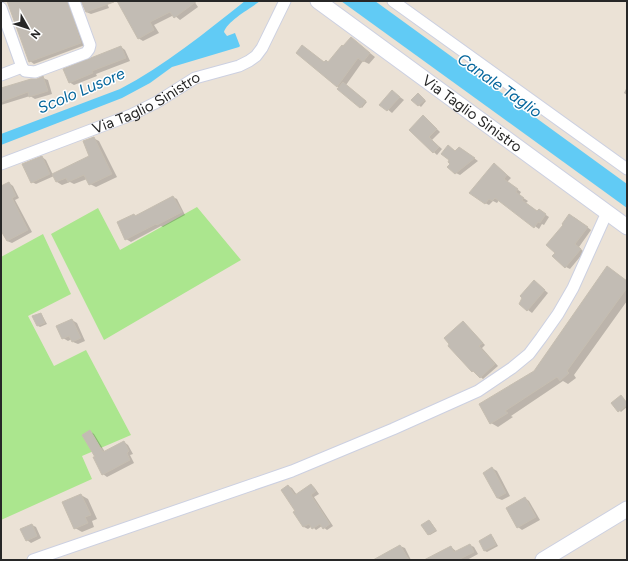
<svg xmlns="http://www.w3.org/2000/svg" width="628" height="561" font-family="Figtree,sans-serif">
  <rect width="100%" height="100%" fill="#ebe2d6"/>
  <!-- green -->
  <g fill="#abe68e">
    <polygon points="197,207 241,260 104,340 51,234 98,208 120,250"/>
    <polygon points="43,234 71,294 28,316 54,366 86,350 131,435 82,456 92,479 1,520 1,257"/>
  </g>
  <!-- water -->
  <g fill="#61cbf5">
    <path d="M245,1h15c-9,7 -33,20 -36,31l3,4 8,-3 5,13 -1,1 -67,20 -22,16 -28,15 -121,47v-11l119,-45c44,-23 86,-57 125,-88z"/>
    <polygon points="341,1 375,1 627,184 627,208"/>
  </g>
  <!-- shadow -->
  <g fill="#0003">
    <polygon points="8,1 68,1 70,4 85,45 34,64 30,61"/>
    <polygon points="83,1 106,1 109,8 91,14 86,12"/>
    <polygon points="119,1 194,1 198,7 180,20 174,15 154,25 159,33 143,41 138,38"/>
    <polygon points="356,42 375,57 369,64 363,61 346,85 367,102 362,108 337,86 302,46 325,63 329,63"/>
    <polygon points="121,47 125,50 130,61 96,74 97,76 74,85 69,82"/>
    <polygon points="43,78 48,80 52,94 35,99 30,96 1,105 1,89"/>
    <polygon points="627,87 627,95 624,93"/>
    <polygon points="396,94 404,100 392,113 381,104"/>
    <polygon points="420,95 426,101 421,107 413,100"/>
    <polygon points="427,119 440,132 432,140 442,149 437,155 410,130"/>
    <polygon points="93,138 99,141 117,177 96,187 90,184 87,179 74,184 70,182 62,185 57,182 54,176 36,184 32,182 42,157 46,160 53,175 91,157"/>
    <polygon points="448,146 456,152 463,150 478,161 460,175 456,173 451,164"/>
    <polygon points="498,167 511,178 507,182 521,192 519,195 528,201 526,203 538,212 543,213 549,217 544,225 542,224 539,229 499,200 497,203 493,201 489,205 485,203"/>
    <polygon points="9,183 13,186 19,198 15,200 32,232 12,243 7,241 1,229 1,187"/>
    <polygon points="173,197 177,199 185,215 163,227 161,226 131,242 126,239 134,215 136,216"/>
    <polygon points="574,217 591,230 579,247 584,252 570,269 566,267 556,253"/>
    <polygon points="614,272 627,281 627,301 574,375 576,378 568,384 563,381 511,416 513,417 498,427 491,423 535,372"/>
    <polygon points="534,281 548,293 532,313 528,310 524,298"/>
    <polygon points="40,314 42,315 47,324 40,327 38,326 33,317"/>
    <polygon points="72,320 77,323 85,341 78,344 73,342 72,339 68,341 63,338"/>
    <polygon points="463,322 485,345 482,348 498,366 483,379 473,371 449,346"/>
    <polygon points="623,398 627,403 627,407 621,412 612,404"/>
    <polygon points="90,431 94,434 105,452 124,442 128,445 133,454 130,455 134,463 107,477 103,474 96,457"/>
    <polygon points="492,468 497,471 510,496 502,500 497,498"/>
    <polygon points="311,485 314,487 319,494 314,497 333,526 327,530 322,526 316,530 312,526 308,529 304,527 295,513 297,511 288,486 292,488 297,495"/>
    <polygon points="81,495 88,499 97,519 92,521 94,527 82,532 75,528"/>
    <polygon points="525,498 529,501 540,520 522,530 518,527"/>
    <polygon points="430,521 437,531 430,535 428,534"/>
    <polygon points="32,525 36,527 41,538 31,543 27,540"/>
    <polygon points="491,536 493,537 498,546 487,552 485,551 480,541"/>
    <polygon points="470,545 474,547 478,554 467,560 430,560 451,547 457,552"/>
    <polygon points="400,546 405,548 411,560 387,560"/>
  </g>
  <!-- building -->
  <g fill="#c2bcb4" stroke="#c6beb1">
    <polygon points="7,1 67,1 81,43 29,62"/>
    <polygon points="81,1 114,1 114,2 86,12"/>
    <polygon points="117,1 197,1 174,18 170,12 150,22 154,30 138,39"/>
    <polygon points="351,37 370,53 363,62 358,58 337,87 296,53 302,45 324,62 326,60 328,62 342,45 343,46"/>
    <polygon points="121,46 126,58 92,71 93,73 69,83 63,69"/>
    <polygon points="43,76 48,91 29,97 28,92 1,102 1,88 31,79 37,79"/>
    <polygon points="343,82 366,101 360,108 337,89"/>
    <polygon points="392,90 400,97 387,111 379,105"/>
    <polygon points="418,93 425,100 418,106 411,100"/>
    <polygon points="423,115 437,129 429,137 439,147 433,153 409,130"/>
    <polygon points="94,137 112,174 89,185 84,175 68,182 66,178 56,182 52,174 89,156 83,141"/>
    <polygon points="448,145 455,151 459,147 475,158 455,174 447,167 450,164 448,162 449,160 441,154"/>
    <polygon points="42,156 50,174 31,183 22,164"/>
    <polygon points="494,163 507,175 504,179 518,189 516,192 524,198 522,200 537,211 539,209 546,214 540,223 538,222 534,228 495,198 492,201 489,199 485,204 469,193"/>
    <polygon points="9,182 16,196 12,198 28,230 7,241 1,231 1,186"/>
    <polygon points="173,196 182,212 157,225 156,224 125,240 117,222 134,214 135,216"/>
    <polygon points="569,214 588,227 575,244 581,249 565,268 552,256 555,253 546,245 563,225 562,224"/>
    <polygon points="607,266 627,281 627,288 567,371 569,373 560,381 557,377 505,411 508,413 490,424 479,404 534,371"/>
    <polygon points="534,280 545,290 527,311 519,304 522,298 520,296"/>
    <polygon points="41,313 45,323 37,326 32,316"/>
    <polygon points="72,319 81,338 72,342 69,336 62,339 56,326"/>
    <polygon points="463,321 483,343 479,346 495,364 480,378 473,371 472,372 448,346 449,344 444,338"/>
    <polygon points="621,395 627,403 627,405 618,412 611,403"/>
    <polygon points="90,430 103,452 124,441 129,451 127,453 130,460 102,475 93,457 95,457 82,435"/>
    <polygon points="492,467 506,493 497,498 483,473"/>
    <polygon points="311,484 316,491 311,495 330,524 323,529 320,524 312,529 309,524 303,527 293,512 295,511 281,490 288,485 295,495"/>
    <polygon points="81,494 91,515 85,517 88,523 74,529 62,502"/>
    <polygon points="525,497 536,517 517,528 506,508"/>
    <polygon points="429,520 436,530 428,535 421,525"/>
    <polygon points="32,524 37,536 26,541 20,529"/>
    <polygon points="491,534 496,545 484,551 479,541"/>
    <polygon points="470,544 474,552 458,560 424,560 451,546 454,552"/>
    <polygon points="400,545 409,560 373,560"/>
  </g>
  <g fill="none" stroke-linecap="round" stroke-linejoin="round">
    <!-- minor casing -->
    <g stroke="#ccd0e1" stroke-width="13">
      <g id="minor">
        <polyline points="393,1 627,169"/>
        <polyline points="1,8 22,67"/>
        <polyline points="1,75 22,67 25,71 35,72 86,53 89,49 90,45 74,1"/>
        <path id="s1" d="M1,164l130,-49 26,-13 38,-24 44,-12 10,-5 7,-5 6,-8 23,-47"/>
        <polyline points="33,560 292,471 393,429 478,391 512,368 529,354 541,338 558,314 573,288 604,219 608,213"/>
      </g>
    </g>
    <!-- secondary casing -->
    <g stroke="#ccd0e1" stroke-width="17">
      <g id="secondary">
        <path id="s2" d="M318,1l309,226"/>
        <polyline points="543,560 627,509"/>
      </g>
    </g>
    <!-- minor -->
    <use href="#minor" stroke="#fff" stroke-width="11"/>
    <!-- secondary -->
    <use href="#secondary" stroke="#fff" stroke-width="15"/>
  </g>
  <g text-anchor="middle" stroke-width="3" stroke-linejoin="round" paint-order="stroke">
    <!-- street labels -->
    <g font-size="15" fill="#272727" stroke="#fff">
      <text dy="5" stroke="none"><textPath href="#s1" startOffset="158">Via Taglio Sinistro</textPath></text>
      <text dy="5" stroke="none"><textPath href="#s2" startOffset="191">Via Taglio Sinistro</textPath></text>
    </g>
    <!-- water labels -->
    <g font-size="16" font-style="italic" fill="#05669c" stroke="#fff">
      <text transform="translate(500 85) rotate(35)" y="6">Canale Taglio</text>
      <text transform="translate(81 90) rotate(-23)" y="6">Scolo Lusore</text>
    </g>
  </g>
  <!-- border -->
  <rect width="628" height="561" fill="none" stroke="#272727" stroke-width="4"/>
  <!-- north arrow -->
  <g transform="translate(28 28) rotate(129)" stroke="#ffffff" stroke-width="3" paint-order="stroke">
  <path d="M0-3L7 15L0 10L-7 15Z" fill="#272727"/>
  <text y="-6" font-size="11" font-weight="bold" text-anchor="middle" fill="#272727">N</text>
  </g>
</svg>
